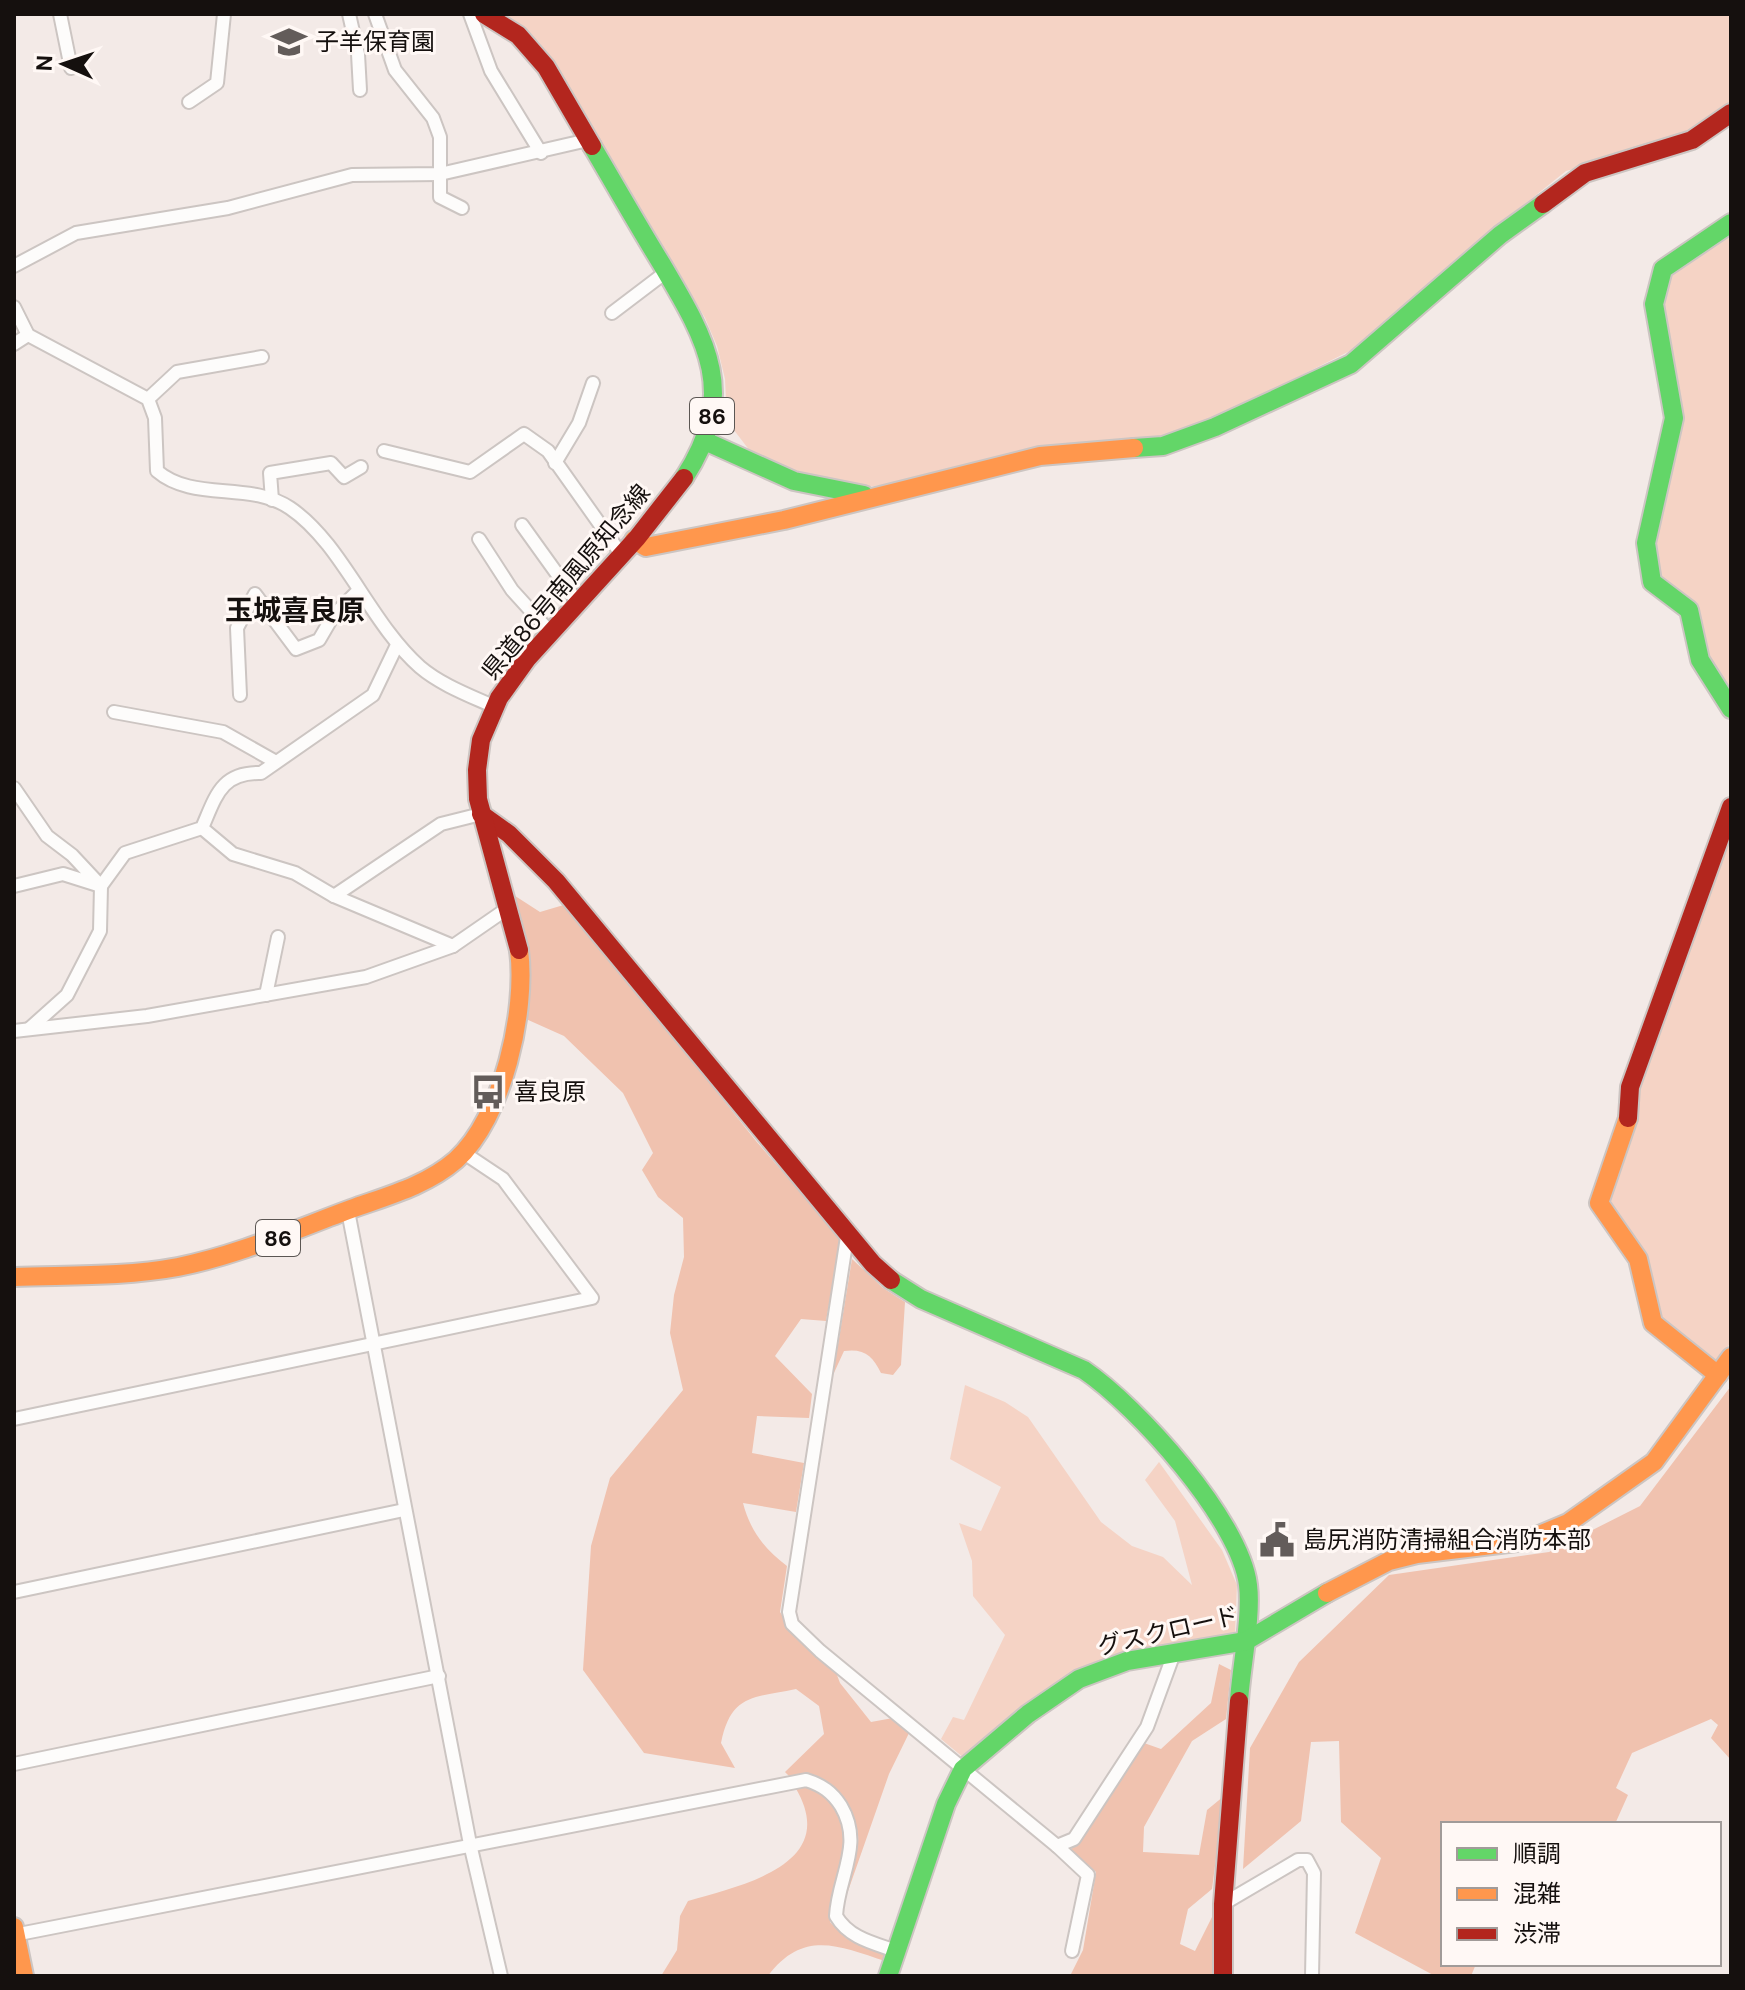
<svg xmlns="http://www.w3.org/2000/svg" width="1745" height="1990" font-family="'DM Sans','Noto Sans JP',sans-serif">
  <rect width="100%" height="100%" fill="#f3eae7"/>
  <!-- green -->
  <g fill="#f5d3c5">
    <polygon points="505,14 1731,14 1731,106 1682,139 1566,171 1449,265 1366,343 1183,434 1030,452 891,484 856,488 794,473 750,451 727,421 725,379 717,346 705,318 555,64 539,42"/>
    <polygon points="1731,229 1731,702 1654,568 1653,537 1683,410 1662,329 1661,285 1675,267"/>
    <path d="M1731,824v518l-17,24 -56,-44c-3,-58 -19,-75 -55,-117l31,-109z"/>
    <polygon points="965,1385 1005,1402 1028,1417 1101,1522 1132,1546 1163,1557 1192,1585 1175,1521 1145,1480 1159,1462 1222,1550 1237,1585 1235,1634 1115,1656 964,1758 941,1739 953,1717 964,1720 1005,1635 973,1596 972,1561 959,1523 981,1531 1001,1487 950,1459"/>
  </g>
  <!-- forest -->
  <g fill="#f0c2af">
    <path d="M509,892l31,20 27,-8 189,237 85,98 -15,82 -25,-2 -26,37 37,38 -3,24 -52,-2 -5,37 52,10 -8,49 -53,-9c7,27 21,46 44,63l-7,46 19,28 35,27 6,16 31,39 22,-4 17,13 -21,43 -49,140c1,-27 20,-53 18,-79 -2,-23 -24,-58 -48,-60 -5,-1 -14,2 -19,3l-6,-6 39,-38 -5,-28 -23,-17c-43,9 -65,5 -75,54l14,25 -91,-15 -61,-83 8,-124 19,-68 73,-88 -13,-57 4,-38 10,-38 -1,-39 -25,-21 -16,-27 11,-17 -30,-60 -59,-57 -38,-17z"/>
    <path d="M852,1259l31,29 22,14 -4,63 -8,10 -12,-2c-8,-17 -17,-25 -37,-22l-11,24z"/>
    <polygon points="1731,1386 1731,1760 1711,1738 1718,1725 1711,1719 1632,1753 1616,1788 1628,1795 1615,1824 1443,1824 1443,1964 1476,1964 1471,1976 1435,1976 1355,1933 1381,1858 1341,1822 1339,1741 1311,1742 1301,1821 1243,1869 1250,1748 1299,1662 1389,1575 1549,1552 1640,1506"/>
    <polygon points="1219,1664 1231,1670 1226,1719 1192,1741 1144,1827 1143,1852 1199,1855 1207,1810 1224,1796 1212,1889 1188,1909 1180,1944 1195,1951 1213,1915 1215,1976 1070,1976 1083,1950 1096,1872 1071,1850 1144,1743 1161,1749 1211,1703"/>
    <path d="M808,1784l23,13 18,33 -19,92 16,16 40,16 -1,7c-46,-15 -82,-32 -117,15h-107l16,-26 3,-34 8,-15c54,-16 154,-36 107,-114z"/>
  </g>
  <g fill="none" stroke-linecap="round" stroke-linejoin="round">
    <!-- street casing -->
    <g stroke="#ccc5c2" stroke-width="16">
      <g id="street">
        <polyline points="60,14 71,68"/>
        <polyline points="349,14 358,54 360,90"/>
        <polyline points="375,14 395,70 433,118 440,137 440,197 462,208"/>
        <polyline points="470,14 491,71 541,153"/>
        <polyline points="189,102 217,83 224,14"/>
        <polyline points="14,266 76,233 228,208 352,175 440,174 588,140"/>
        <path d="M14,307l14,28 120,64 7,19 2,53c36,31 93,10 133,37 52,35 80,115 130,159 21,18 51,29 75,40"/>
        <polyline points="612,313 666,272"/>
        <polyline points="14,344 28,335"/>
        <polyline points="148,399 177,372 262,357"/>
        <polyline points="384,451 470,472 524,434 548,451 621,554"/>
        <polyline points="555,463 579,423 593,383"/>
        <polyline points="272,500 270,473 331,463 344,477 361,467"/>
        <polyline points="522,525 578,603"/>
        <polyline points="479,539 512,590 551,633"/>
        <polyline points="240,695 237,628 255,594 296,649 319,640 333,616 358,591"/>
        <polyline points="114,712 223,732 276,762"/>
        <polyline points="14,788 47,836 72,855 101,886 63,874 14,886"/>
        <polyline points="202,828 233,854 295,873 334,896 441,824 481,814"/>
        <polyline points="334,896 453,946"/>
        <polyline points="266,995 278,937"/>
        <path d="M29,1029l38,-34 33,-64 1,-45 24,-33 77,-25c14,-32 19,-56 59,-55l112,-78 24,-50"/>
        <polyline points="14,1031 147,1016 366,977 453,946 508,908"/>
        <polyline points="348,1211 470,1844 501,1976"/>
        <polyline points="847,1237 789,1612 792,1624 820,1651 1057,1846 1074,1839 1147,1727 1173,1656"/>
        <polyline points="14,1419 592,1298 503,1179 464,1153"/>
        <polyline points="14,1592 404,1510"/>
        <polyline points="14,1764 439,1676"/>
        <polyline points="1057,1846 1088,1875 1072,1951"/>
        <polyline points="1223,1904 1298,1860 1307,1860 1314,1873 1312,1976"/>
        <path d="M14,1935l792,-155c16,5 26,12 35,26 23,39 -3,70 -5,110 13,22 37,27 60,35"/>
      </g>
    </g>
    <!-- fast casing -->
    <g stroke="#ccc5c2" stroke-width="22">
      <g id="fast">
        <path d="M592,146c23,39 45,78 69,117 46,78 78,130 23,215"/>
        <polyline points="1731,223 1663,269 1654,304 1674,418 1646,543 1652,582 1689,610 1700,660 1731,709"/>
        <polyline points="705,441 794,481 864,495"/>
        <polyline points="1134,448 1163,446 1215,427 1351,364 1500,235 1543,204"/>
        <path d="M891,1280l30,19 163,71c53,36 156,150 164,215 4,31 -7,83 -9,116"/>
        <polyline points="888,1976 946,1804 963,1769 1028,1714 1079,1679 1127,1661 1246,1641 1327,1593"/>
      </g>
    </g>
    <!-- slow casing -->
    <g stroke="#ccc5c2" stroke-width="22">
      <g id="slow">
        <polyline points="634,540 646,547 784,520 1040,456 1134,448"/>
        <polyline points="1628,1118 1599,1203 1638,1259 1653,1323 1718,1375"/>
        <path d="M14,1277c55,-2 110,0 164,-10 60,-12 116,-37 173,-58 36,-13 75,-23 105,-49 47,-42 71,-150 63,-210"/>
        <polyline points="1327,1593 1389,1561 1417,1554 1525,1541 1568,1523 1654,1462 1731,1357"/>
        <polyline points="14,1927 24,1976"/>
      </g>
    </g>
    <!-- jam casing -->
    <g stroke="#ccc5c2" stroke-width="22">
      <g id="jam">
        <polyline points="484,14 518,35 546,67 592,146"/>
        <polyline points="1543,204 1585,173 1692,140 1731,113"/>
        <polyline points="481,814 509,834 556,881 873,1264 891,1280"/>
        <polyline points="519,950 478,799 477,770 481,740 499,698 527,659 637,538 684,478"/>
        <polyline points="1628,1118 1630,1087 1731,807"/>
        <polyline points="1223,1976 1223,1904 1239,1701"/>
      </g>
    </g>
    <!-- street -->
    <use href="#street" stroke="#fdfcfb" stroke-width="12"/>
    <!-- fast -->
    <use href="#fast" stroke="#63d668" stroke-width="18"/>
    <!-- slow -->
    <use href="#slow" stroke="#ff974d" stroke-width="18"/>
    <!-- jam -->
    <use href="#jam" stroke="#b3261e" stroke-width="18"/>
  </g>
  <!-- icons -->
  <defs>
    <g id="school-bare" transform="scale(2.76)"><path d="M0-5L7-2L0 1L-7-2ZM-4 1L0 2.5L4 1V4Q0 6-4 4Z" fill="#635c5a" stroke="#fff8f5" stroke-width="2.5" paint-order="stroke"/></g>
    <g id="bus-bare" transform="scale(2.76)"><path d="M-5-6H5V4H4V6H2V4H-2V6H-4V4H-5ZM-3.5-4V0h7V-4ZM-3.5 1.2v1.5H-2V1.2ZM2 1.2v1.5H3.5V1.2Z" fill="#635c5a" stroke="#fff8f5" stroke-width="2.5" paint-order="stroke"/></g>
    <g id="civic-bare" transform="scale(2.76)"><path d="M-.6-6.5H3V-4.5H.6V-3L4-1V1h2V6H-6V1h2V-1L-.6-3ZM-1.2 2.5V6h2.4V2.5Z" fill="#635c5a" stroke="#fff8f5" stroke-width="2.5" paint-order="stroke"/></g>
  </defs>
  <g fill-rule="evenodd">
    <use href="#school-bare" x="289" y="42"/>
    <use href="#bus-bare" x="488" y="1092"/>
    <use href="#civic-bare" x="1277" y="1540"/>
  </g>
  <g text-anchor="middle" stroke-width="6" stroke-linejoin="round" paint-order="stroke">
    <!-- shield labels -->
    <g fill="#fff8f5" stroke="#5b5653" stroke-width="2">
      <rect x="690" y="398" width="44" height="36" rx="6"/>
      <rect x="256" y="1220" width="44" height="36" rx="6"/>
    </g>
    <g font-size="22" font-weight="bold" fill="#15100e">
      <text x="712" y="424">86</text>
      <text x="278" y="1246">86</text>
    </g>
    <!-- poi labels -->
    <g font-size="24" fill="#15100e" stroke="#fff8f5" text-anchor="start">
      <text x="315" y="50">子羊保育園</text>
      <text x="514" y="1100">喜良原</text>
      <text x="1303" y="1548">島尻消防清掃組合消防本部</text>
    </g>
    <!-- street labels -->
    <g font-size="24" fill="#15100e" stroke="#fff8f5">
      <text transform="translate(566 582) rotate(-50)" y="8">県道86号南風原知念線</text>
      <text transform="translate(1168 1631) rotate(-13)" y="8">グスクロード</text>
    </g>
    <!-- quarter labels -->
    <g font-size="28" font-weight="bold" fill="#15100e" stroke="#fff8f5">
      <text x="295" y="620">玉城喜良原</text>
    </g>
  </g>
  <!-- border -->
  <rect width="1745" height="1990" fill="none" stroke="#15100e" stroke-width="32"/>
  <!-- legend -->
  <rect x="1441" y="1822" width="280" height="144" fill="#fff8f5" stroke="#a19b99" stroke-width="2"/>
  <rect x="1457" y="1848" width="40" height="12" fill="#63d668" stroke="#a19b99" stroke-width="2"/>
  <text x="1513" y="1862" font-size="24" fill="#15100e">順調</text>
  <rect x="1457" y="1888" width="40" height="12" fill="#ff974d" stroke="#a19b99" stroke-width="2"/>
  <text x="1513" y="1902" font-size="24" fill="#15100e">混雑</text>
  <rect x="1457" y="1928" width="40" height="12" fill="#b3261e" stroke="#a19b99" stroke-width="2"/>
  <text x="1513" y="1942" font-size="24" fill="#15100e">渋滞</text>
  <!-- north arrow -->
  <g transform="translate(64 64) rotate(273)" stroke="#fff8f5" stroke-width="6" paint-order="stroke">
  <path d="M0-6L14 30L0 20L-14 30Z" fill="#15100e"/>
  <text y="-12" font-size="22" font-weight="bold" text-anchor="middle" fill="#15100e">N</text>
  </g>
</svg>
